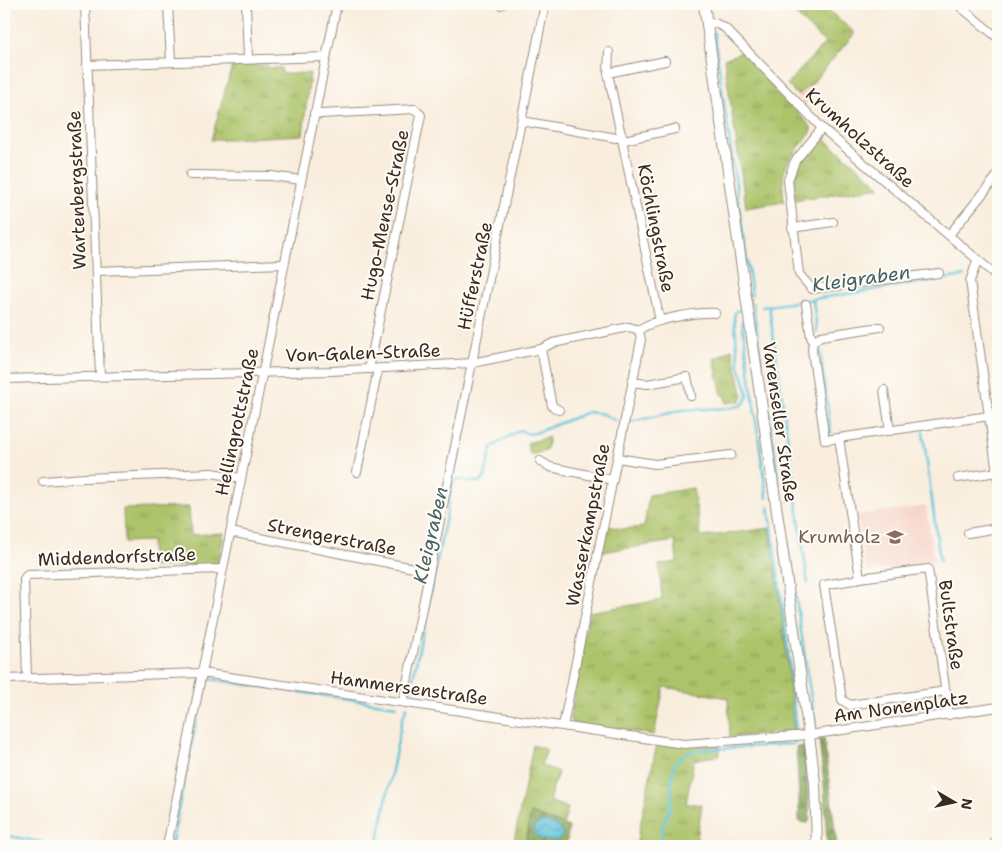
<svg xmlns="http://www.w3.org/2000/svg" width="1002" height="850" font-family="'Shantell Sans',sans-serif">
  <defs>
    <pattern id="grass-tufts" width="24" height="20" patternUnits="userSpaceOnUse" patternTransform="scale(1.25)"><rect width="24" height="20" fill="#acc369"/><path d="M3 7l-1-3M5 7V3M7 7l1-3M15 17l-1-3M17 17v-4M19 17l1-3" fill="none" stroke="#8d9f56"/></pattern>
    <pattern id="forest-firs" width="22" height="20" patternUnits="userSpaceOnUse" patternTransform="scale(1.25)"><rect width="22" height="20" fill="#89a95d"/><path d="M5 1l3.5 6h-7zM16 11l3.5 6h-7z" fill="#718a4c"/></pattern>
    <pattern id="water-waves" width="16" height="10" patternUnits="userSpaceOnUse" patternTransform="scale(1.25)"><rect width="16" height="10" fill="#5cc3da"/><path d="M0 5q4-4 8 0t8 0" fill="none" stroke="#4d9fb0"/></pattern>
  </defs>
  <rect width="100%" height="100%" fill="#fdfcf7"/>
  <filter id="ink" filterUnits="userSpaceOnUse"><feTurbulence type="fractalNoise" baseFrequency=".02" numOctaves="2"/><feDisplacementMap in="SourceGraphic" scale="10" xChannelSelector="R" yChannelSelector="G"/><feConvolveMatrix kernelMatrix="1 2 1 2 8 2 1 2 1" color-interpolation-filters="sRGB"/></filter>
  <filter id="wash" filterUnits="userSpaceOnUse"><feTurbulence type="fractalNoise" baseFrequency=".0096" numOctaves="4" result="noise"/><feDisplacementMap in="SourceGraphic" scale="20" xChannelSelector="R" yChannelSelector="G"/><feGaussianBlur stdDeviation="1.12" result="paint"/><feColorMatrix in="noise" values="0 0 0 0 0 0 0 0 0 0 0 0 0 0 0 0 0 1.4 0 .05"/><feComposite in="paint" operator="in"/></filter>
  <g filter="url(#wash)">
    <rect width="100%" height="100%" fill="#f9eede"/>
    <!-- built -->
    <g fill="#f6d2c4">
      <polygon points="809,85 817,93 805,104 797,95"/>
      <polygon points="926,506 934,559 932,563 866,573 857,515"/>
    </g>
    <!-- grass -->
    <g fill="url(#grass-tufts)" stroke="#747644">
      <polygon points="785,4 821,4 855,33 810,86 809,85 797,95 787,84 825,43"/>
      <path d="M742,52l69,75v6c-24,29 -31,31 -27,69l-38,6 -22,-149z"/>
      <polygon points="267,65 268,68 281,68 282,74 310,73 303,135 211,140 232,66"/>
      <path d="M819,139h6l56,48 -86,13c-3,-31 5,-38 24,-61z"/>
      <polygon points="732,349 743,397 740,401 726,403 725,396 722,395 714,359"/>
      <polygon points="549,437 546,451 530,455 527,443"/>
      <polygon points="693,488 701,537 770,528 786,649 794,732 730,737 728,698 664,687 654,735 573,723 570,718 589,612 662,600 659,565 677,562 675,541 601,552 607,526 622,529 644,527 649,495"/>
      <polygon points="189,507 191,535 224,533 218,564 152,567 151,541 124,542 123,509"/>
      <polygon points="657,743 719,745 720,755 694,760 686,804 702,804 696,846 636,846"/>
      <polygon points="533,745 547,750 541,765 558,772 549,801 568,808 563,825 532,813 526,841 542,846 513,846"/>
    </g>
    <!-- forest -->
    <g fill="url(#forest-firs)" stroke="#626a3e">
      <polygon points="824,738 837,846 827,846 824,783 819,739"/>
      <polygon points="804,746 810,819 808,823 799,822 799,797 796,747"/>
      <polygon points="531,813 569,827 566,846 542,846 526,841"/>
    </g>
    <!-- water -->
    <path fill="url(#water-waves)" stroke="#4c767c" d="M541,822c8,0 18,3 22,11l-3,6c-11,4 -27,2 -26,-13z"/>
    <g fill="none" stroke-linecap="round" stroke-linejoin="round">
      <!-- stream -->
      <g stroke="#5cc3da" stroke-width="2.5">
        <polyline points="714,33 752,296"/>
        <polyline points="813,299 817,332"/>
        <polyline points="753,303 762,368"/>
        <polyline points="769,306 808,583"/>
        <polyline points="762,307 964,276"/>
        <polyline points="742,321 767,498"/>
        <polyline points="819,344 831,433"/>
        <polyline points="764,379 781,502"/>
        <polyline points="631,422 682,410 729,408 740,406 745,402 748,396 746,386 739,366 734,317 736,311 742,310"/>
        <polyline points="923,432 940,561"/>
        <polyline points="769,507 788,648 796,731"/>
        <polyline points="783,513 815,724"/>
        <polyline points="409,698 453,482 456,480 479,482 484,479 492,447 520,430 528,434 535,433 588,412 603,414 616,421"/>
        <polyline points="4,839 4,835 61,846"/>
        <polyline points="171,846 205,680 208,679 397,706"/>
        <polyline points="377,846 402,720 407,707"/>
        <path d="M662,846c-1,-6 -1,-13 1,-20 1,-6 5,-12 7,-19 5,-26 -7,-49 27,-57l95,-6 4,-2"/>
      </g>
    </g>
  </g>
  <g filter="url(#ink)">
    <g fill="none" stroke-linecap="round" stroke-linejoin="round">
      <!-- minor casing -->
      <g stroke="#9a8c7e" stroke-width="10">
        <g id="minor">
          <polyline points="85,4 100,376"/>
          <polyline points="168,4 171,62"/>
          <polyline points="246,4 248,59"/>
          <polyline points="957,4 998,38"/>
          <polyline points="501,5 501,4"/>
          <polyline points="706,24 715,23 725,28 822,128 998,277"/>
          <polyline points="609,52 608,73 660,321"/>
          <polyline points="87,65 326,57"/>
          <polyline points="608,73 665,61"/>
          <polyline points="314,113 321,114 415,109 421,115 369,369"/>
          <polyline points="522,121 616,138 622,135"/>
          <polyline points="822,128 795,161 788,180 799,274 812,289 939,273"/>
          <polyline points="624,140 675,129"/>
          <polyline points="190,175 271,176 301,180"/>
          <polyline points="792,228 833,222"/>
          <polyline points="949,235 998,175"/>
          <polyline points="978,259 970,281 998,480"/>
          <polyline points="96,271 284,264"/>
          <polyline points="806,304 811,337 813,341"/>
          <polyline points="880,327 821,336 813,341 812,350 825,440 989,416"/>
          <polyline points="541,349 552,406 559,410"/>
          <path d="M4,379l328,-8 140,-8 69,-14 12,-6 76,-16 10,3c14,-11 59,-18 76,-17"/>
          <polyline points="632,382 647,384 687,377 691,396"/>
          <polyline points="884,390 890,431"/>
          <polyline points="839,438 860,578"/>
          <polyline points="617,458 655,464 731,455"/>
          <polyline points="540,461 550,467 613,480"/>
          <polyline points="357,472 378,369"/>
          <polyline points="958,478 997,472"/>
          <polyline points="43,481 85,478 212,473 241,478"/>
          <polyline points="230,532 429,571"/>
          <polyline points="968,533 998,528"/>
          <polyline points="27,678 24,579 27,575 223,569"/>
          <polyline points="4,679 202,673 684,744 809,735 998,707"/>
          <polyline points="946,691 850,705 842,700 824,585 854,580 860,578 928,569 949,715"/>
          <polyline points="403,702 545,4"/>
          <polyline points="563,726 641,340 639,330"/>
          <polyline points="995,842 998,842"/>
          <polyline points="167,846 337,4"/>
        </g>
      </g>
      <!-- major casing -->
      <g stroke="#9a8c7e" stroke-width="12">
        <polyline id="major" points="704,4 809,735 815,783 817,846"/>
      </g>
      <!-- minor -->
      <use href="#minor" stroke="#fff" stroke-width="8"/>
      <!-- major -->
      <use href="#major" stroke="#fff" stroke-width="10"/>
    </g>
  </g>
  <!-- icons -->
  <defs>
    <g id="school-bare" transform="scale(1.35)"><path d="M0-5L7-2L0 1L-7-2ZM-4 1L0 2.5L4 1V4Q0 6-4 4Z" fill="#8d6e63" stroke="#fdfcf7" stroke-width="2.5" paint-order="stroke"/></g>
  </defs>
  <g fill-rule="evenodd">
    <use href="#school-bare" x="895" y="537"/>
  </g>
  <g text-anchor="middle" stroke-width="4" stroke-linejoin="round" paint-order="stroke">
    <!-- street labels -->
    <g font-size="18" fill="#3b2a1e" stroke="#fdfcf7">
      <text transform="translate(860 138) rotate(42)" y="6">Krumholzstraße</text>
      <text transform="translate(77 190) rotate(-92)" y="6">Wartenbergstraße</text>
      <text transform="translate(385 215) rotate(-78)" y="6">Hugo-Mense-Straße</text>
      <text transform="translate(656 228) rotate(79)" y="6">Köchlingstraße</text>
      <text transform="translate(475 276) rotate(-78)" y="6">Hüfferstraße</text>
      <text transform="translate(363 353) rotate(-2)" y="6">Von-Galen-Straße</text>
      <text transform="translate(237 422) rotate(-78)" y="6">Hellingrottstraße</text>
      <text transform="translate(780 422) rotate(82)" y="6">Varenseller Straße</text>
      <text transform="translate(588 525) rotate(-79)" y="6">Wasserkampstraße</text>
      <text transform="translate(332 537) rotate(11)" y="6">Strengerstraße</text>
      <text transform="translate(117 557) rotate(-2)" y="6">Middendorfstraße</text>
      <text transform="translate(951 625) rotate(82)" y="6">Bultstraße</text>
      <text transform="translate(409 688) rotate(8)" y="6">Hammersenstraße</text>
      <text transform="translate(901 707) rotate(-8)" y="6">Am Nonenplatz</text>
    </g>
    <!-- education labels -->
    <g font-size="18" fill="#785e54" stroke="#fdfcf7" text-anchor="end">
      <text x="881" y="543">Krumholz</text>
    </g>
    <!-- water labels -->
    <g font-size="19" font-style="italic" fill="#476060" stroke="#fdfcf7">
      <text transform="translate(861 278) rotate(-8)" y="7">Kleigraben</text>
      <text transform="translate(430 535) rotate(-77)" y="7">Kleigraben</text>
    </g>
  </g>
  <!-- margin -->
  <rect width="1002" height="850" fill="none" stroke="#fdfcf7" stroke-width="20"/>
  <!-- north arrow -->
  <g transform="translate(954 802) rotate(99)" stroke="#fdfcf7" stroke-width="4" paint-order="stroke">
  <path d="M0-4L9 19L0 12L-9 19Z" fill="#3b2a1e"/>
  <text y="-8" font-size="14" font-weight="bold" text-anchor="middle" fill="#3b2a1e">N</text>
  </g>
</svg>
